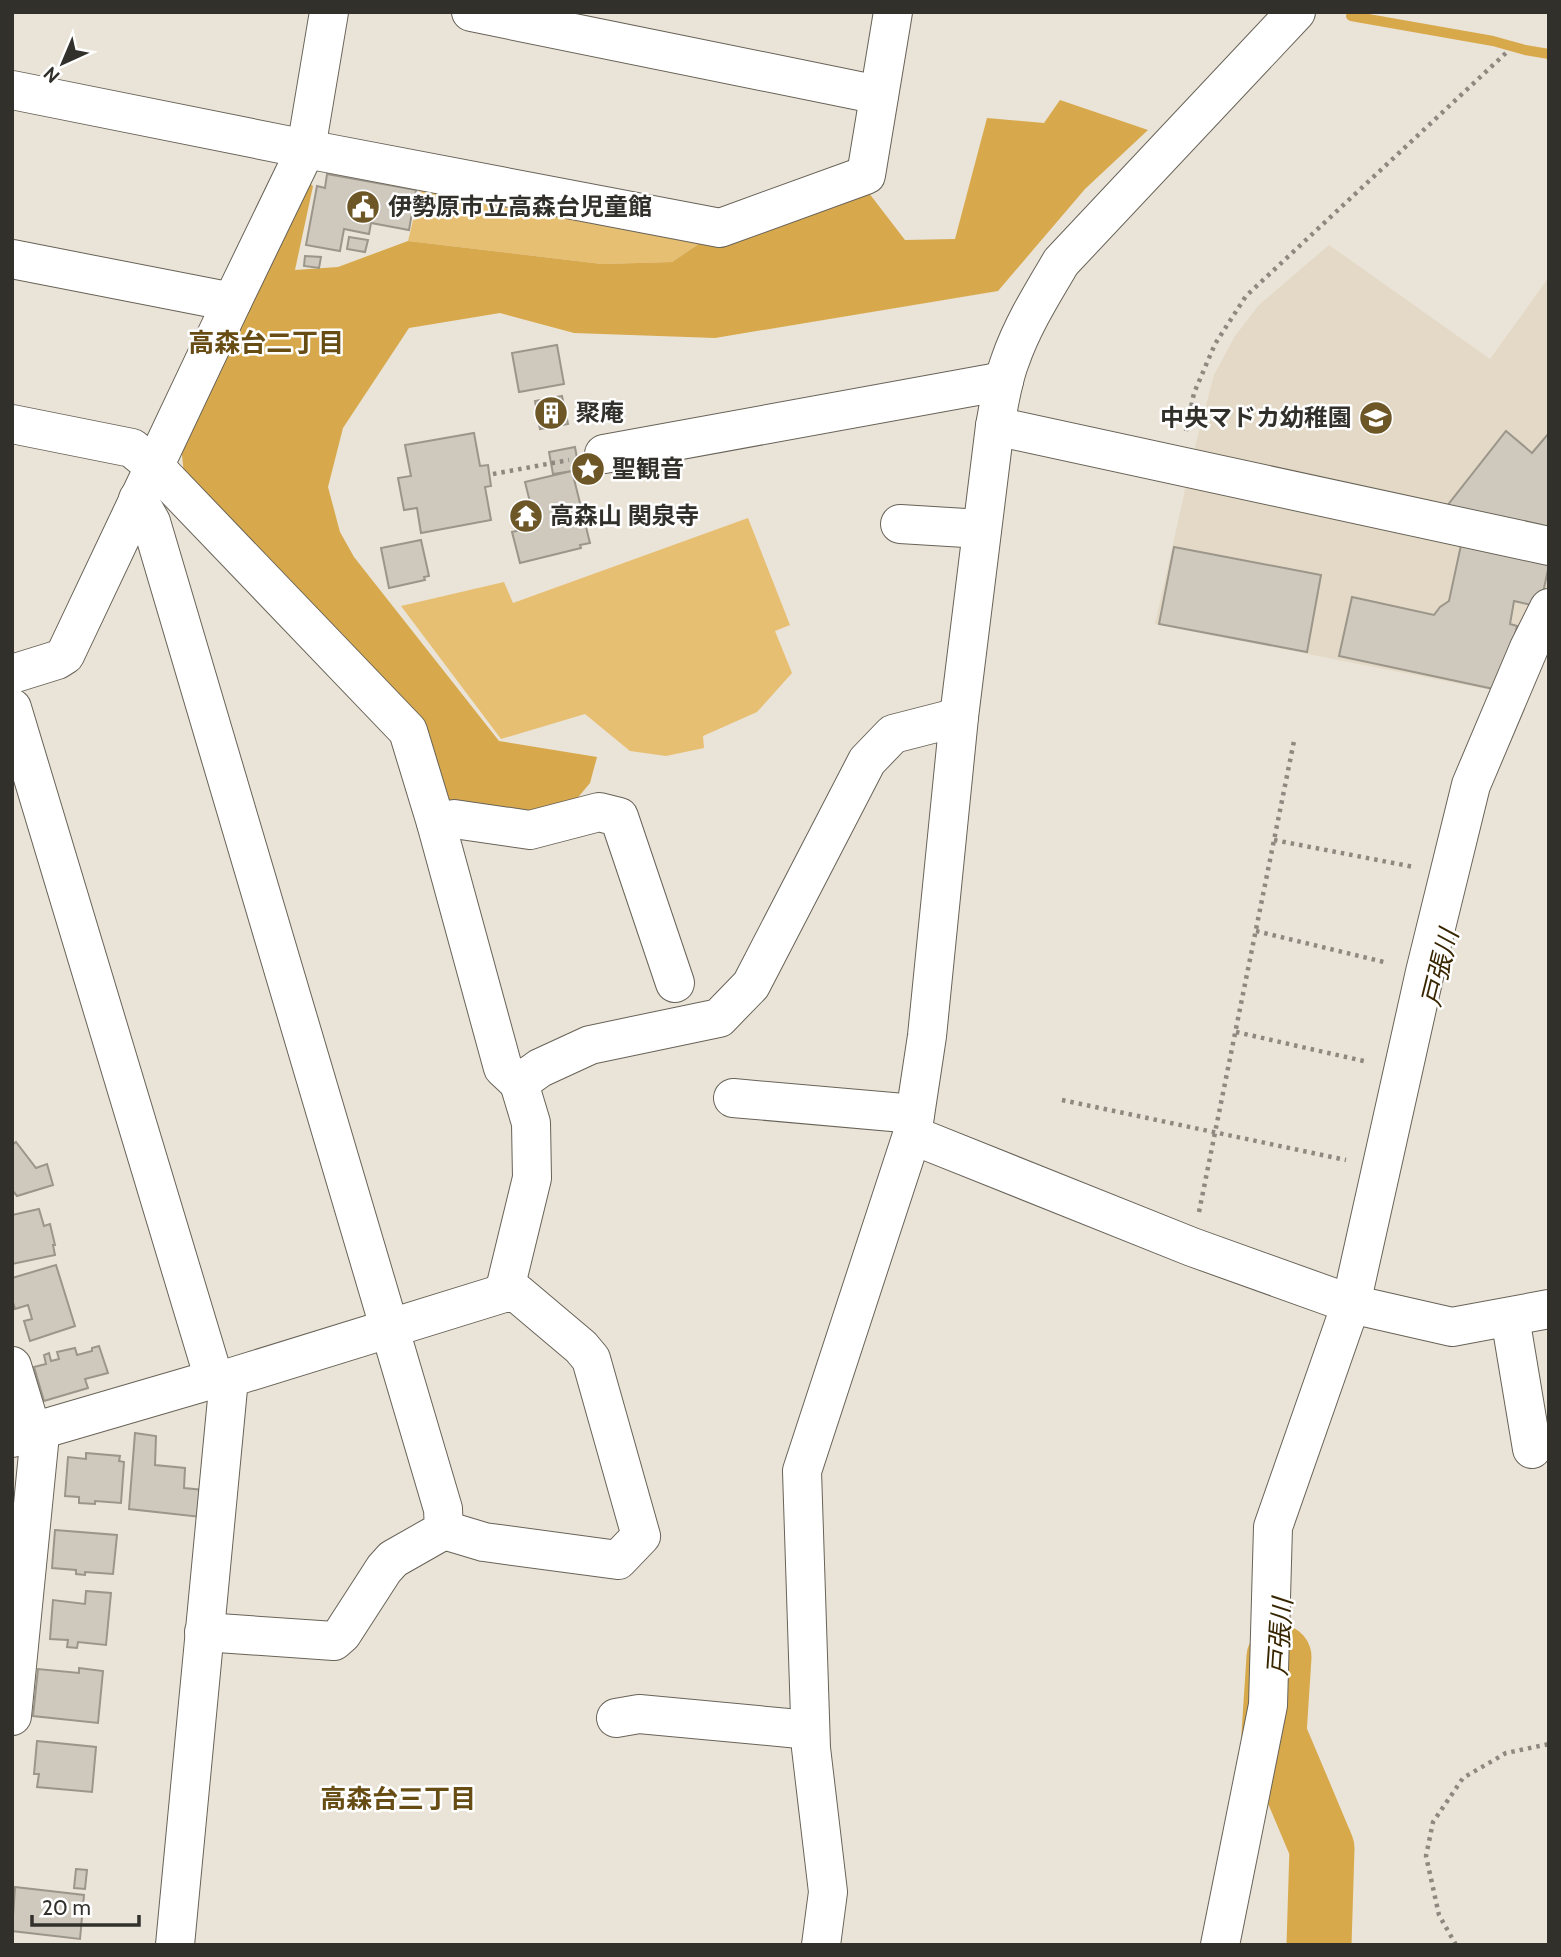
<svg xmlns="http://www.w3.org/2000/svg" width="1561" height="1957" font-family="Cabin,'Noto Sans JP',sans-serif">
  <rect width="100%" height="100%" fill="#eae3d7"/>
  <!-- built -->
  <g fill="#e3d9c6">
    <polygon points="1329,245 1490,359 1549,277 1549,532 1191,462 1214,375 1235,336 1259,305"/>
    <polygon points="1186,486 1549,557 1549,592 1506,693 1155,624"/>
  </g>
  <!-- green -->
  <g fill="#e7bf72">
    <polygon points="421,187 709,237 672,262 602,264 408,241"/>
    <polygon points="748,518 790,625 775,631 792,673 757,712 703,736 704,748 666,756 630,751 585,714 501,739 401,606 504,582 513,603"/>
  </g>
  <!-- forest -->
  <polygon fill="#d7a94c" points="1060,100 1148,130 1085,189 998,291 715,338 574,333 500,313 409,328 343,428 328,487 340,532 354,557 499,741 597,757 590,783 565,813 447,823 416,728 184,474 181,446 308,182 313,186 295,270 338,267 408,241 602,264 672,262 709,237 862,184 905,240 955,239 987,118 1044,123"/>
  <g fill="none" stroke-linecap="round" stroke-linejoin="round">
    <!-- stream -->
    <polyline stroke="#d7a94b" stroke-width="10" points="1351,16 1493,41 1525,50 1549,54"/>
    <!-- river -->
    <polyline stroke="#d7a94b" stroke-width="65" points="1279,1657 1274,1734 1322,1848 1319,1945"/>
  </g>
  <!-- building -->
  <g fill="#cfc9bd" stroke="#9b958a" stroke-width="2">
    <polygon points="327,174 416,190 409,230 371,223 369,234 344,229 340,251 306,245 317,186 325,188"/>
    <polygon points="349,237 368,240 365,252 347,249"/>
    <polygon points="305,256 321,257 319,268 304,266"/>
    <polygon points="557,345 564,384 519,392 512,353"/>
    <polygon points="562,396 568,424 540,429 535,401"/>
    <polygon points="1506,431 1532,453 1549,433 1549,537 1447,506"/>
    <polygon points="474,433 480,466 488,465 491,486 485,487 491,520 421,533 417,508 404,510 398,478 411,476 405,445"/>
    <polygon points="575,447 579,470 553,474 549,452"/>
    <polygon points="572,471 590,543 580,545 581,548 520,563 512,532 536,526 525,482"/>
    <polygon points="421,540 429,576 424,577 425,580 389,588 381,548"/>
    <polygon points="1461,545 1549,565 1540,607 1514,601 1510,624 1517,626 1503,691 1339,656 1352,597 1434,615 1440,607 1449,601"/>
    <polygon points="1174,547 1321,575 1307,652 1159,624"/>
    <polygon points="16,1142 36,1168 47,1164 53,1185 17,1196 12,1190 12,1145"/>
    <polygon points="39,1209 44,1226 50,1224 55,1245 53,1245 55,1255 12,1264 12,1215"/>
    <polygon points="56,1265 75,1326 30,1341 24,1321 32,1319 28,1305 15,1309 12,1299 12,1278"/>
    <polygon points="99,1346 108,1373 85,1379 88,1388 44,1401 34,1367 46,1364 44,1355 49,1353 51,1361 59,1359 57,1352 75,1348 77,1355 92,1351 92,1348"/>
    <polygon points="135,1433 156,1436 155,1465 185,1468 184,1488 204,1490 201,1517 129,1509"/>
    <polygon points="86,1453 120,1456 119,1461 124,1462 121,1503 95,1501 95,1504 79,1503 79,1497 65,1496 68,1457 86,1459"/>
    <polygon points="55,1530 117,1535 113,1574 85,1572 85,1575 76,1574 76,1570 52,1568"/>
    <polygon points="86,1591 111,1593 106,1645 78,1642 77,1648 67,1647 68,1640 50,1639 53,1600 85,1604"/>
    <polygon points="79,1668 103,1671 98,1723 33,1716 38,1669 79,1673"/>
    <polygon points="37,1741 96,1747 92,1792 37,1787 39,1774 34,1774"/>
    <polygon points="76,1869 87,1870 85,1889 74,1888"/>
    <polygon points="15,1887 84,1895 80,1939 12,1931"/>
  </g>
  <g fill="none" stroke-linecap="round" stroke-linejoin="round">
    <!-- minor casing -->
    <g stroke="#686358" stroke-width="40">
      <g id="minor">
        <polyline points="471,12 879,95"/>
        <polyline points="12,90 306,149 720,228 866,175 893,12"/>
        <polyline points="12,259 232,302"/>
        <polyline points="12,424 132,448 155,467 408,731 436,823 503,1068 519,1083"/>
        <polyline points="995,426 1549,546"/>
        <polyline points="604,454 1004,381"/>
        <polyline points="138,499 151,522 443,1509 444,1530 393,1559 384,1569 342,1634 334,1641 204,1632"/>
        <polyline points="900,524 982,529"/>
        <polyline points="12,674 57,660 65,655 232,302 306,149 329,12"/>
        <polyline points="12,708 214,1379"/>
        <polyline points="436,823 454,819 530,830 599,812 619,817 675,983"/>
        <polyline points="733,1098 915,1114"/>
        <polyline points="912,1135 1192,1247 1351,1304 1452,1327 1549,1309"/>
        <polyline points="504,1293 532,1178 531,1123 519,1083 540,1068 590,1045 719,1018 751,985 867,761 893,734 959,717"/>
        <polyline points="1510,1317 1532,1449"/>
        <polyline points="12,1366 32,1432"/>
        <polyline points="12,1438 214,1379 229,1378 504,1293 517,1293 581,1347 591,1359 641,1536 618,1560 484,1542 444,1530"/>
        <polyline points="12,1716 39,1444 38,1432"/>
        <polyline points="616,1718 639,1714 810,1730"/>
        <polyline points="175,1945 229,1378"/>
        <path d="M821,1945l7,-53 -17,-144 -9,-277 110,-336 15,-99 32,-319 36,-291c4,-21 7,-44 15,-65 12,-35 32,-67 51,-99l235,-250"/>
        <polyline points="1220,1945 1268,1705 1273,1527 1351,1304 1425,972 1471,785 1529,648 1549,608"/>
      </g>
    </g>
    <!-- path -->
    <g stroke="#8d8980" stroke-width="4.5" stroke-dasharray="3.5 5" stroke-linecap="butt">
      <polyline points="1186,431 1194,393 1215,344 1246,296 1507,52"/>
      <polyline points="493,474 569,460"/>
      <polyline points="1274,840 1414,867"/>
      <polyline points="1256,931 1388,963"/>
      <polyline points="1236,1032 1368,1062"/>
      <polyline points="1062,1100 1346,1160"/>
      <polyline points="1199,1212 1294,741"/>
      <polyline points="1456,1945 1439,1915 1426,1856 1433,1822 1463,1778 1506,1753 1549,1744"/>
    </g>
    <!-- minor -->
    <use href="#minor" stroke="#fff" stroke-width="38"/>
  </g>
  <!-- icons -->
  <defs>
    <g id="civic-disc" transform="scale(1.75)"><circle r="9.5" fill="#6e5727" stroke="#fff"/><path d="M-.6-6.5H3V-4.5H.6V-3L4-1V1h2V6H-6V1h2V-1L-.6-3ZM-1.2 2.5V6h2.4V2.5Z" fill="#fff"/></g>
    <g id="building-disc" transform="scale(1.75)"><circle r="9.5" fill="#6e5727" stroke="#fff"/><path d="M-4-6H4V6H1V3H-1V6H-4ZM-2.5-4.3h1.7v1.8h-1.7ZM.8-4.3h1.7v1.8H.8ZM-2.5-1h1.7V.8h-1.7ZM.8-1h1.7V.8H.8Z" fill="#fff"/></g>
    <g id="school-disc" transform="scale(1.75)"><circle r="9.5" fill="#6e5727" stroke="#fff"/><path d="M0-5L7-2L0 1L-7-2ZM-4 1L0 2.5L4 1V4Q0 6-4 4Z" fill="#fff"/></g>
    <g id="sight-disc" transform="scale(1.75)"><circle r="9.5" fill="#6e5727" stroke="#fff"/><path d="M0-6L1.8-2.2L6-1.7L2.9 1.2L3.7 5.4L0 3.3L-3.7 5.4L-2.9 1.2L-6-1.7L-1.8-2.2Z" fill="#fff"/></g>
    <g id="temple-disc" transform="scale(1.75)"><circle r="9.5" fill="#6e5727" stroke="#fff"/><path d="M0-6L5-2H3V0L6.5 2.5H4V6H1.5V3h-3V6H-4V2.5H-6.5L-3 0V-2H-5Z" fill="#fff"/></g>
  </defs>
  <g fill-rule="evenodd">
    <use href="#civic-disc" x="363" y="207"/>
    <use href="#building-disc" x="551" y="413"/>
    <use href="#school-disc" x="1376" y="418"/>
    <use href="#sight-disc" x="588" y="469"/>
    <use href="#temple-disc" x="526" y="516"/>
  </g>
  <g text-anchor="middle" stroke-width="5" stroke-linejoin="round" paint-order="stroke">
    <!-- poi labels -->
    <g font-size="24" font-weight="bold" fill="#32302b" stroke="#fff" text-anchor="start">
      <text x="388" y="215">伊勢原市立高森台児童館</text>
      <text x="576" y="421">聚庵</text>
      <text x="1352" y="426" text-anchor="end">中央マドカ幼稚園</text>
      <text x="612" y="477">聖観音</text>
      <text x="550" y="524">高森山 関泉寺</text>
    </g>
    <!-- neighbourhood labels -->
    <g font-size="26" font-weight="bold" fill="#674d14" stroke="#fff">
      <text x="266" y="352">高森台二丁目</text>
      <text x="398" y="1808">高森台三丁目</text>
    </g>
    <!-- water labels -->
    <g font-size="26" font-style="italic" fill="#382600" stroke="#fff">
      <text transform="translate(1440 968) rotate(-76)" y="9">戸張川</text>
      <text transform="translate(1280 1637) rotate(-86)" y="9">戸張川</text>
    </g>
  </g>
  <!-- border -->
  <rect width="1561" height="1957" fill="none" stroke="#32302b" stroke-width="28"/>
  <!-- north arrow -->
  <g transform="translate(63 63) rotate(224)" stroke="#ffffff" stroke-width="5" paint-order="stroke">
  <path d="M0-5L12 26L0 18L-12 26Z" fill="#32302b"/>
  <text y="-10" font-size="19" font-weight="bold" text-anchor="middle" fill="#32302b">N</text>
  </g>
  <!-- scale -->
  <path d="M32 1915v10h107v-10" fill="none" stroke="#32302b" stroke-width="3.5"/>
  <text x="42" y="1915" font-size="21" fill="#32302b" stroke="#ffffff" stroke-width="5" paint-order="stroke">20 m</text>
</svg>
